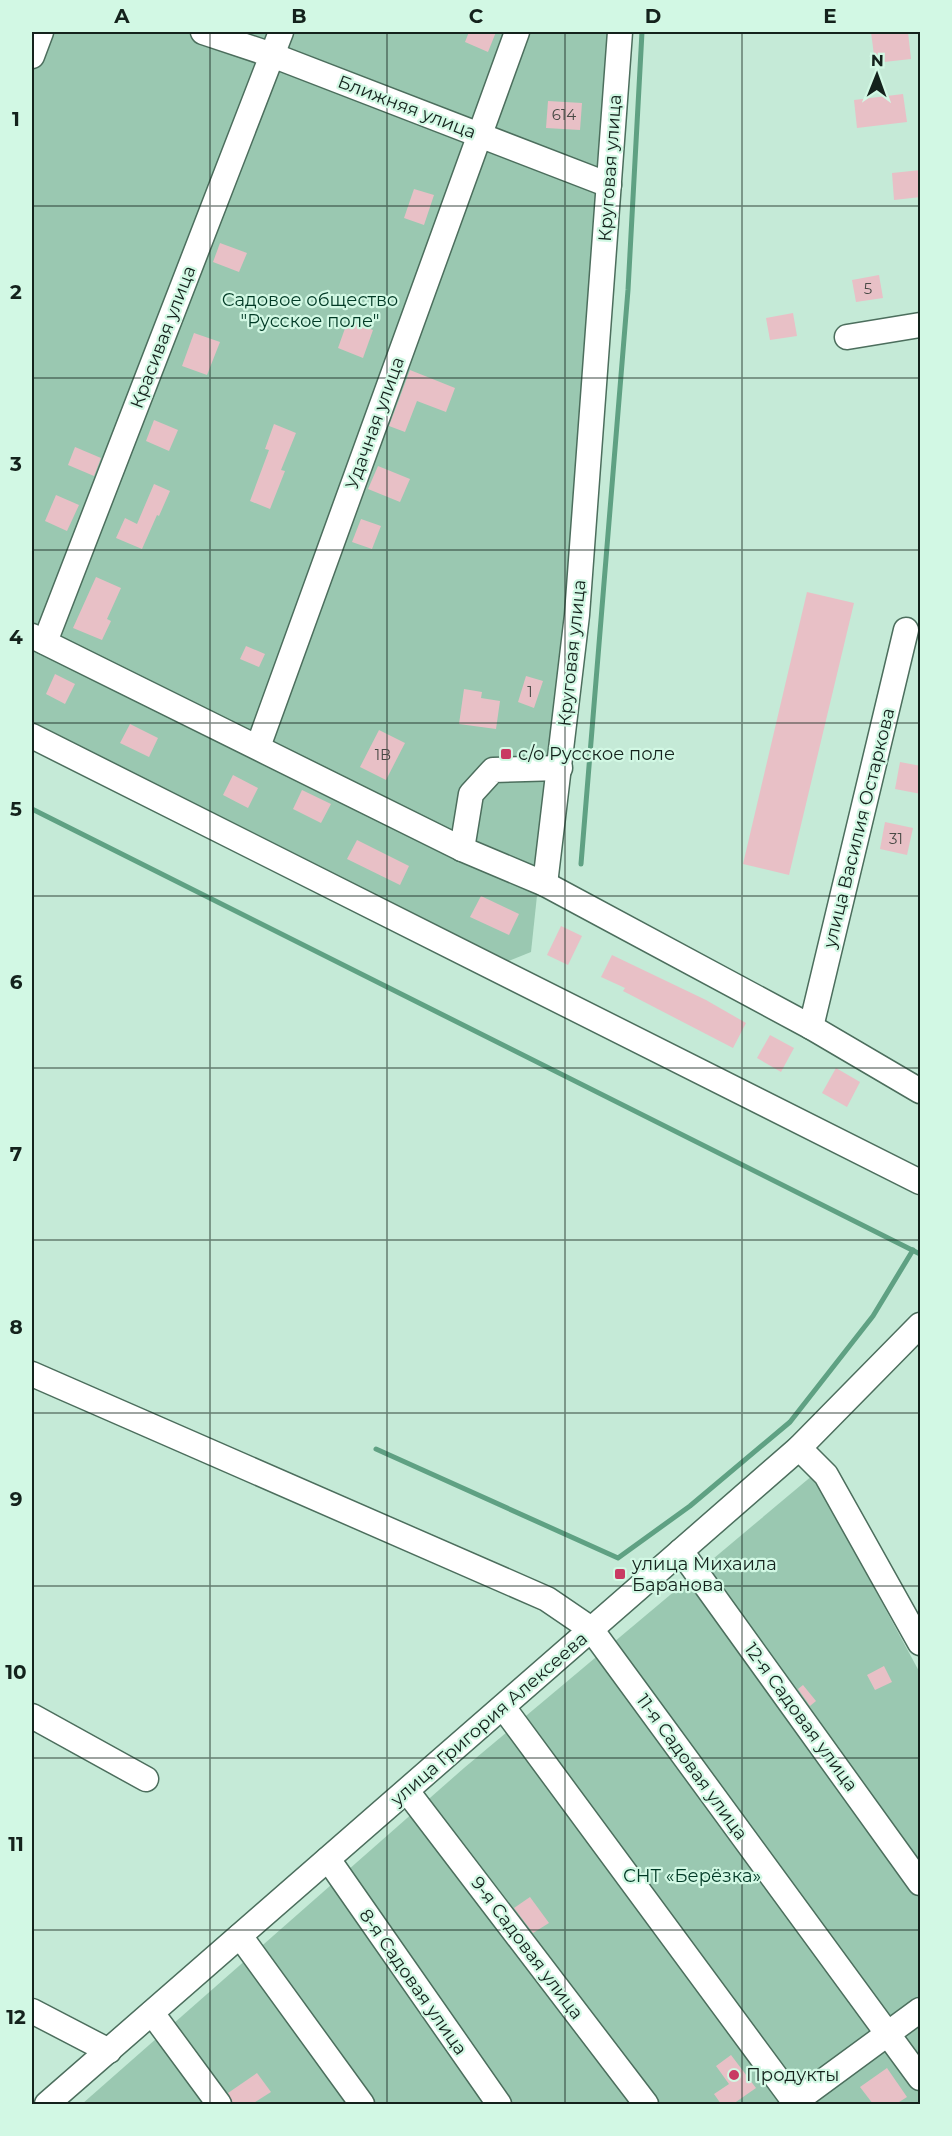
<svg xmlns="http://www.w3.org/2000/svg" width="952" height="2136" font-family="Montserrat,sans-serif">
  <rect width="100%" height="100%" fill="#c5ead7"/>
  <!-- green -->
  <g fill="#9ac8b1">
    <polygon points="32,32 612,32 556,717 531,952 506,962 32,723"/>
    <polygon points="813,1475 920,1673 920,2104 82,2104 464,1768"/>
  </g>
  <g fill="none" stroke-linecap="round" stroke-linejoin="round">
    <!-- stream -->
    <g stroke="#5fa183" stroke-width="5">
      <polyline points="32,809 920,1254"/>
      <polyline points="581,864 628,290 642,32"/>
      <polyline points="376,1449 618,1558 690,1506 790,1422 873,1316 913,1250"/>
    </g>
  </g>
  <!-- building -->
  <g fill="#e8c0c6">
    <polygon points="469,32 496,32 488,52 465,42"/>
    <polygon points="871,32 908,32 911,59 875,63"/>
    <polygon points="903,94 907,122 857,128 854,100"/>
    <polygon points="548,101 582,103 580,130 546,128"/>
    <polygon points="921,170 921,197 894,200 892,173"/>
    <polygon points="414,189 434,195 424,225 404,218"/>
    <polygon points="220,243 247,253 239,272 213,262"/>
    <polygon points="879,275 883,298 856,302 852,280"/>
    <polygon points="793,313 797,336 770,340 766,318"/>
    <polygon points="348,320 373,330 363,358 338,348"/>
    <polygon points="194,333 220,342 207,375 182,366"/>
    <polygon points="410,370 455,388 446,412 417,401 405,432 389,426"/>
    <polygon points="154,420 178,430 169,451 146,441"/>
    <polygon points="274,424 296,433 281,470 285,471 270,509 250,501 269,450 265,449"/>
    <polygon points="75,447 101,458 94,476 68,465"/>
    <polygon points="378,466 410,479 400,502 368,489"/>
    <polygon points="154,484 170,491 159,516 157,515 142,549 116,538 125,518 137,524"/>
    <polygon points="56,495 79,505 67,531 45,521"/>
    <polygon points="361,519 381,526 372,549 352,542"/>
    <polygon points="96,577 121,588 107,619 111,621 102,640 73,628"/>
    <polygon points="807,592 854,603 789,875 743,864"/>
    <polygon points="246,646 265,654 259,667 240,659"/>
    <polygon points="55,674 75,684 65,704 46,694"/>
    <polygon points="526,676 543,681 534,708 518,702"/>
    <polygon points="464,689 482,692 481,698 500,701 496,729 459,724"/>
    <polygon points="130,724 158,738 149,757 120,743"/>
    <polygon points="379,730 405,743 386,780 360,767"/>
    <polygon points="900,762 921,766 921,794 895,789"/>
    <polygon points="233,775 258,788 248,808 223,795"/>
    <polygon points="302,790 331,804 321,823 293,809"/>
    <polygon points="885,822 913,828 907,855 880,849"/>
    <polygon points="357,840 409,866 400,885 347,859"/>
    <polygon points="481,896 519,914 509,935 470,917"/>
    <polygon points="561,926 582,936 568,965 547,955"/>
    <polygon points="612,955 706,1000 746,1023 733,1048 623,991 625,988 601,977"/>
    <polygon points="770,1035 794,1048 781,1072 757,1058"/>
    <polygon points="836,1068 860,1082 847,1107 822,1093"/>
    <polygon points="884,1666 892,1682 875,1690 867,1675"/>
    <polygon points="803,1685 816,1701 810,1706 798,1689"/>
    <polygon points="530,1897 549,1923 533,1933 514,1908"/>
    <polygon points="731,2055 756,2088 733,2104 721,2104 714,2094 729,2084 716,2066"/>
    <polygon points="887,2068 907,2097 896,2104 873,2104 860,2087"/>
    <polygon points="257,2073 271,2092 252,2104 233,2104 228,2093"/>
  </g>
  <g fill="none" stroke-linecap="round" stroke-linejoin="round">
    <!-- minor casing -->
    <g stroke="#4c6e5d" stroke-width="27">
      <g id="minor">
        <polyline points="203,32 272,55 609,185"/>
        <polyline points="32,56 41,32"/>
        <polyline points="847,337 920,325"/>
        <polyline points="32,636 462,849 545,884 811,1027 920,1091"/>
        <polyline points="45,642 281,32"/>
        <polyline points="32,736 920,1182"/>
        <polyline points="258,747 517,32"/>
        <polyline points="462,849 471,794 493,770 560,768"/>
        <polyline points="545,884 577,615 620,32"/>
        <polyline points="811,1027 906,630"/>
        <polyline points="32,1374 547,1599 591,1629 920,2078"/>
        <polyline points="799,1448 826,1475 920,1643"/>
        <polyline points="681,1551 920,1883"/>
        <polyline points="503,1707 796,2104"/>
        <polyline points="32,1716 146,1779"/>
        <polyline points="407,1791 646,2104"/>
        <polyline points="328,1859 499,2104"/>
        <polyline points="240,1936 362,2104"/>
        <polyline points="32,2011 109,2051"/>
        <polyline points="152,2013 219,2104"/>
        <polyline points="47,2104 799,1448 920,1325"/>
        <polyline points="792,2104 920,2010"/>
      </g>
    </g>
    <!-- minor -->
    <use href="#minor" stroke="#fff" stroke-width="24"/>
  </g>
  <!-- grid -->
  <path fill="none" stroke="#14221c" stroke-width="1.5" stroke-opacity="0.55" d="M210,32v2072M387,32v2072M565,32v2072M742,32v2072M32,206h888M32,378h888M32,550h888M32,723h888M32,896h888M32,1068h888M32,1240h888M32,1413h888M32,1586h888M32,1758h888M32,1930h888"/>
  <!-- markers -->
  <g fill="#c93a63" stroke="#d2f8e4" stroke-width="2">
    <rect x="500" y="748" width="12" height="12" rx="3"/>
    <rect x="614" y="1568" width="12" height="12" rx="3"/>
    <circle cx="734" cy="2075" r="6"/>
  </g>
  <g text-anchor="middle" stroke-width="4.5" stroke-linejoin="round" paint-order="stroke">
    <!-- number labels -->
    <g font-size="15" fill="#494a46">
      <text x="564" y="120">614</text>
      <text x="868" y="294">5</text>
      <text x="530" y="697">1</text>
      <text x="383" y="760">1В</text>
      <text x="896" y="844">31</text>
    </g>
    <!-- street labels -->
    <g font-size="18" fill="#14221c" stroke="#d2f8e4">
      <text transform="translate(407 107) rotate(21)" y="6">Ближняя улица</text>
      <text transform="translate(610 168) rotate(-86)" y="6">Круговая улица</text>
      <text transform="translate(163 337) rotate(-69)" y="6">Красивая улица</text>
      <text transform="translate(375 423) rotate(-70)" y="6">Удачная улица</text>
      <text transform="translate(572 653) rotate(-84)" y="6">Круговая улица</text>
      <text transform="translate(859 828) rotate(-76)" y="6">улица Василия Остаркова</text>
      <text transform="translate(801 1717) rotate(54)" y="6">12-я Садовая улица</text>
      <text transform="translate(489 1719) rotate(-41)" y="6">улица Григория Алексеева</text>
      <text transform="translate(692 1767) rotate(54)" y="6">11-я Садовая улица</text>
      <text transform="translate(527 1948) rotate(53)" y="6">9-я Садовая улица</text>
      <text transform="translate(413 1982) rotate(55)" y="6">8-я Садовая улица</text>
    </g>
    <!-- park labels -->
    <g font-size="18" fill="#003925" stroke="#d2f8e4">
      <text x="310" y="306">Садовое общество<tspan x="310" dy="21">"Русское поле"</tspan></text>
      <text x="692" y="1882">СНТ «Берёзка»</text>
    </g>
    <!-- poi labels -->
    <g font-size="18" fill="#14221c" stroke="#d2f8e4" text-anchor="start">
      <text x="518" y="760">с/о Русское поле</text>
      <text x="632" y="1570">улица Михаила<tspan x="632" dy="21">Баранова</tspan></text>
      <text x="746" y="2081">Продукты</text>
    </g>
  </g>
  <!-- border -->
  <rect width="952" height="2136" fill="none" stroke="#d2f8e4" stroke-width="66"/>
  <!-- north arrow -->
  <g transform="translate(877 75) rotate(1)" stroke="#d2f8e4" stroke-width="4.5" paint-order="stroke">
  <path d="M0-4.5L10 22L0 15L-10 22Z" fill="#14221c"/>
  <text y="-9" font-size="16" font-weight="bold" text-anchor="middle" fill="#14221c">N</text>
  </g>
  <rect x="33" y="33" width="886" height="2070" fill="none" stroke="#14221c" stroke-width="2"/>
  <g font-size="20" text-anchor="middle" font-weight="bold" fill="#14221c">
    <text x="122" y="23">A</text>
    <text x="299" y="23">B</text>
    <text x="476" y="23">C</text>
    <text x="653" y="23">D</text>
    <text x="830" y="23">E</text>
    <text x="16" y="126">1</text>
    <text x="16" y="299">2</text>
    <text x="16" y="471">3</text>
    <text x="16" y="644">4</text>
    <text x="16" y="816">5</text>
    <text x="16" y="989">6</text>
    <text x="16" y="1161">7</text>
    <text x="16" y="1334">8</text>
    <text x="16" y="1506">9</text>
    <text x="16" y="1679">10</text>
    <text x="16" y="1851">11</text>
    <text x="16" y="2024">12</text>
  </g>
</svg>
